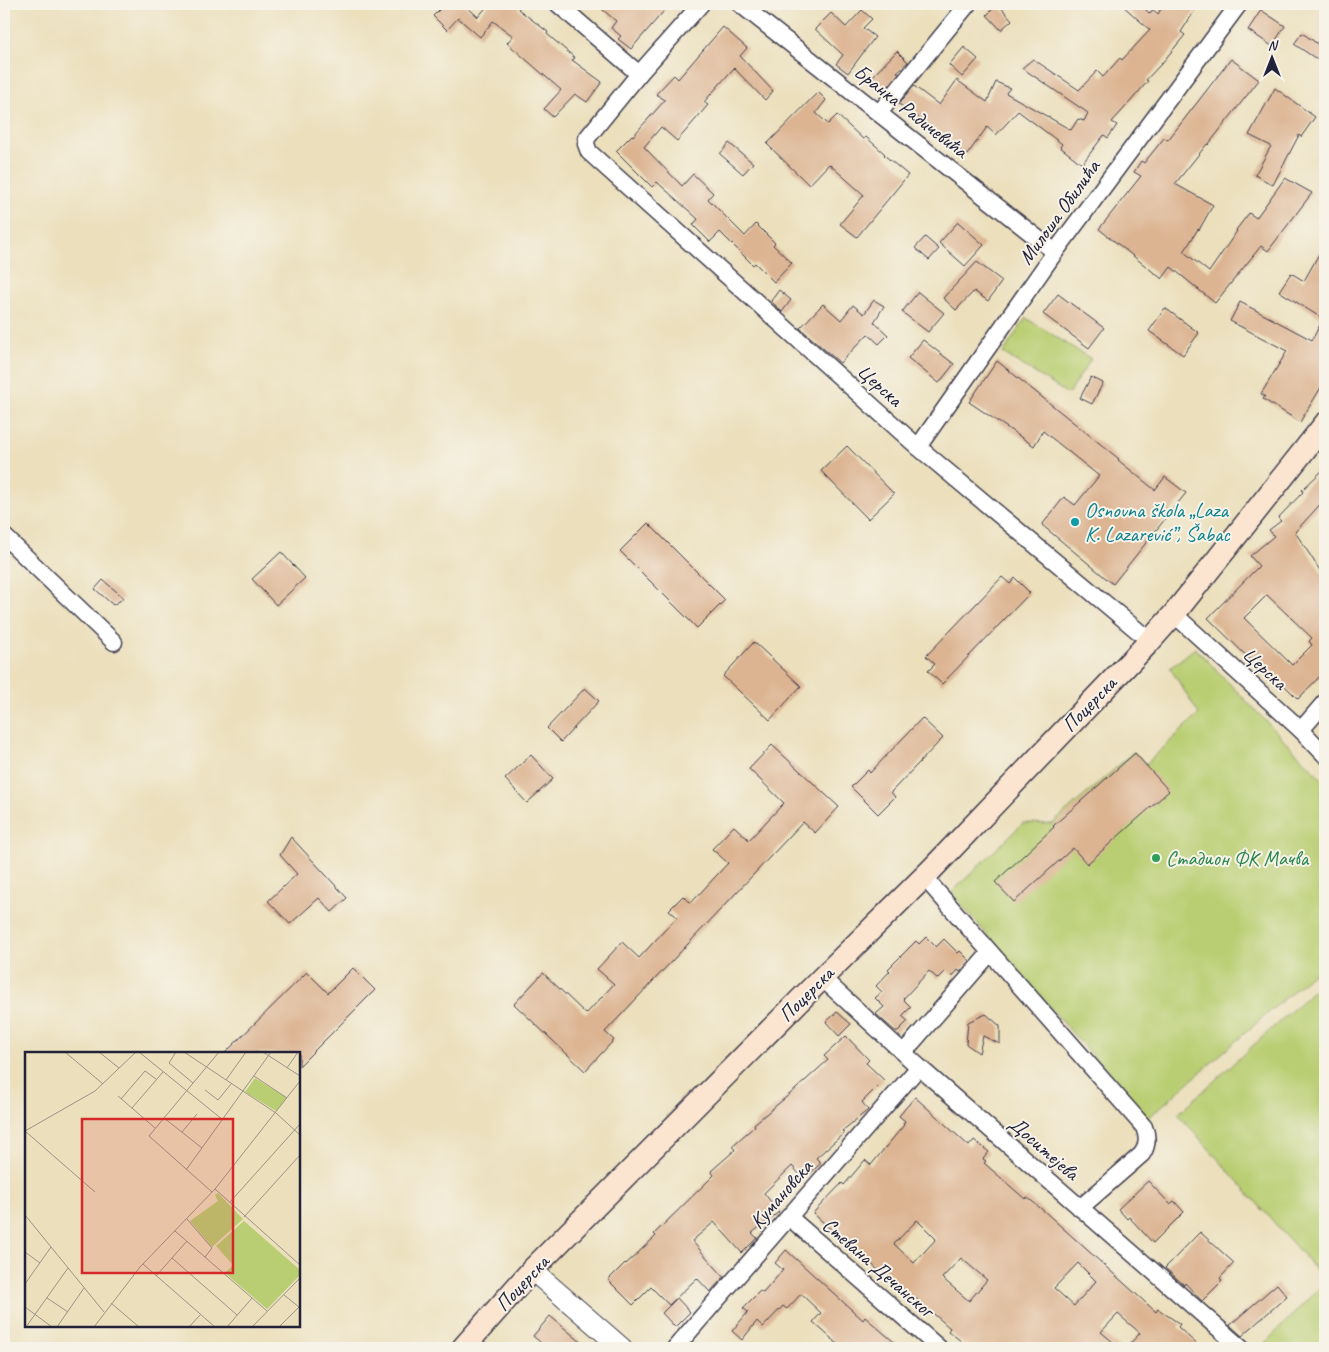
<svg xmlns="http://www.w3.org/2000/svg" width="1329" height="1352" font-family="Caveat,sans-serif">
  <rect width="100%" height="100%" fill="#f7f3e8"/>
  <filter id="ink" filterUnits="userSpaceOnUse"><feTurbulence type="fractalNoise" baseFrequency=".02" numOctaves="2"/><feDisplacementMap in="SourceGraphic" scale="10" xChannelSelector="R" yChannelSelector="G"/><feConvolveMatrix kernelMatrix="1 2 1 2 8 2 1 2 1" color-interpolation-filters="sRGB"/></filter>
  <filter id="wash" filterUnits="userSpaceOnUse"><feTurbulence type="fractalNoise" baseFrequency=".0096" numOctaves="4" result="noise"/><feDisplacementMap in="SourceGraphic" scale="20" xChannelSelector="R" yChannelSelector="G"/><feGaussianBlur stdDeviation="1.12" result="paint"/><feColorMatrix in="noise" values="0 0 0 0 0 0 0 0 0 0 0 0 0 0 0 0 0 1.4 0 .05"/><feComposite in="paint" operator="in"/></filter>
  <g filter="url(#wash)">
    <rect width="100%" height="100%" fill="#ebdfbc"/>
    <!-- green -->
    <g fill="#b9ce72" stroke="#6e7856">
      <polygon points="1026,318 1091,359 1068,394 1003,353"/>
      <polygon points="1195,648 1325,782 1325,963 1147,1119 951,893 1023,823 1052,824 1134,752 1146,764 1199,714 1170,668"/>
      <polygon points="1325,980 1325,1280 1178,1114"/>
      <polygon points="1325,1282 1325,1348 1259,1348 1260,1348"/>
    </g>
    <g id="blocks">
      <!-- building -->
      <g fill="#dcb492" fill-rule="evenodd">
        <polygon points="445,4 464,4 478,17 489,4 523,4 518,9 548,32 547,34 575,58 572,60 602,82 587,102 575,94 553,117 544,109 561,90 507,43 513,36 493,21 480,37 458,18 447,30 433,16"/>
        <polygon points="596,4 670,4 631,49 618,39 621,36 611,28 616,21"/>
        <polygon points="998,4 1012,20 1001,30 987,15"/>
        <polygon points="1121,4 1140,4 1150,14 1153,10 1158,14 1164,4 1199,4 1181,32 1185,35 1162,63 1146,80 1148,81 1130,102 1112,122 1117,125 1108,138 1104,135 1082,164 1060,147 1062,144 1018,111 996,135 987,127 967,155 951,144 952,142 899,104 914,86 939,105 957,80 987,102 996,82 1010,88 1006,93 1071,130 1078,119 1084,121 1088,113 1022,68 1033,59 1079,90 1097,71 1103,77 1120,58 1122,60 1150,30"/>
        <polygon points="862,10 872,19 863,28 875,37 848,73 836,64 843,55 815,29 831,13 846,27"/>
        <polygon points="1261,10 1285,26 1272,46 1248,30"/>
        <polygon points="723,27 747,48 740,56 773,91 765,100 734,68 704,102 708,105 677,141 661,127 644,147 682,186 693,174 713,193 708,199 745,236 756,224 775,243 773,245 792,263 774,282 755,263 753,265 720,232 710,242 693,225 698,219 657,182 652,187 616,151 632,135 633,136 665,100 656,94 674,75 678,79"/>
        <polygon points="1302,33 1325,49 1325,56 1321,62 1294,44"/>
        <polygon points="964,47 978,59 962,77 949,65"/>
        <polygon points="897,51 908,62 897,72 899,73 884,92 870,79"/>
        <polygon points="1231,59 1259,80 1208,145 1207,144 1175,184 1213,205 1199,230 1198,229 1184,252 1209,272 1237,231 1236,230 1249,213 1256,218 1285,178 1312,193 1268,251 1261,246 1215,303 1171,267 1162,279 1099,229 1141,176 1134,172 1141,161 1144,163 1164,138 1168,140"/>
        <polygon points="1275,88 1315,117 1301,137 1299,135 1273,185 1255,175 1271,146 1249,135"/>
        <polygon points="818,92 826,100 816,113 828,124 837,115 863,139 866,137 885,154 884,155 908,175 857,237 840,224 864,195 829,164 809,185 767,144"/>
        <polygon points="729,143 753,163 743,174 720,154"/>
        <polygon points="958,222 984,245 965,266 939,243"/>
        <polygon points="925,237 939,249 929,260 915,248"/>
        <polygon points="1325,243 1325,381 1300,422 1263,399 1265,396 1261,394 1287,351 1230,321 1240,302 1312,340 1323,319 1279,291 1291,273 1304,281"/>
        <polygon points="977,262 1002,281 988,301 974,291 956,310 943,298"/>
        <polygon points="779,290 791,300 782,312 771,301"/>
        <polygon points="918,292 944,313 928,332 902,312"/>
        <polygon points="1058,294 1104,328 1089,348 1043,314"/>
        <polygon points="874,300 884,306 874,322 888,335 879,344 868,334 840,363 800,328 823,304 841,320 853,305 864,314"/>
        <polygon points="1165,308 1199,333 1183,355 1149,331"/>
        <polygon points="923,340 954,364 939,383 908,358"/>
        <polygon points="997,361 1119,459 1118,460 1155,490 1165,477 1186,493 1113,584 1042,525 1064,497 1075,505 1099,476 1043,431 1034,446 969,402"/>
        <polygon points="1091,377 1103,383 1092,404 1080,398"/>
        <polygon points="847,446 894,494 868,519 821,471"/>
        <path d="M1325,468v31l-30,33 30,46v93l-27,28 -17,-17 -4,4 -69,-68 51,-52 -9,-10 24,-20 -5,-6 12,-9 -3,-3 25,-26 -1,-2zM1267,595l45,43 -3,3 3,4 -20,20 -48,-47z"/>
        <polygon points="648,523 725,600 697,628 620,551"/>
        <polygon points="281,552 305,578 276,605 252,579"/>
        <polygon points="1002,577 1010,584 1015,578 1030,593 942,684 928,671 935,664 926,656"/>
        <polygon points="103,580 124,598 113,605 95,589"/>
        <polygon points="754,642 801,686 770,720 723,676"/>
        <polygon points="585,688 599,701 561,742 547,728"/>
        <polygon points="922,718 943,738 891,792 895,797 878,814 851,787 868,770 870,773"/>
        <polygon points="772,745 839,807 815,833 803,822 605,1032 614,1040 585,1071 514,1004 543,973 586,1014 614,984 597,969 622,942 639,958 677,917 669,910 683,896 691,903 728,863 712,849 734,826 749,840 784,803 749,769"/>
        <polygon points="1135,753 1169,791 1087,864 1073,848 1014,902 995,882 1054,827 1053,826"/>
        <polygon points="531,755 553,779 527,803 505,779"/>
        <polygon points="291,837 347,898 332,912 319,898 290,924 268,901 297,874 280,855"/>
        <polygon points="926,937 936,947 944,939 958,953 960,951 970,961 960,972 958,970 953,976 947,970 938,979 929,971 903,999 911,1007 902,1016 908,1021 898,1031 895,1031 876,1014 884,1007 875,998 882,992 876,986 890,971 888,969 916,941 919,944"/>
        <polygon points="353,968 375,990 299,1066 299,1053 225,1053 307,972 328,993"/>
        <polygon points="837,1012 851,1024 839,1036 826,1022"/>
        <polygon points="986,1014 1000,1026 1000,1044 983,1036 979,1053 966,1044 968,1022"/>
        <polygon points="846,1036 869,1060 866,1063 884,1080 862,1102 868,1110 842,1131 844,1133 816,1158 821,1163 804,1179 792,1166 764,1193 779,1212 752,1233 757,1238 742,1253 714,1222 692,1241 724,1277 710,1292 697,1278 669,1305 651,1287 633,1305 608,1280 625,1263 626,1264 656,1236 654,1234 714,1175 711,1171 735,1150 732,1146 755,1126 754,1124 796,1089 828,1060 824,1056"/>
        <path d="M915,1097l54,49 5,-6 15,12 -6,7 3,2 -2,2 41,36 2,-2 18,15 111,100 2,-3 22,15 -2,3 23,21h-75l14,-15 -22,-19 -17,18 19,16h-150l-22,-17 2,-3 -38,-33 -1,1 -23,-21 -2,3 -31,-30 -1,1 -15,-12 -26,-24 29,-30 2,2 21,-25 6,5 33,-40 -1,-1 2,-3 -6,-5zM917,1220l19,19 -22,24 -20,-19zM961,1258l26,22 -18,21 -27,-23zM1078,1263l18,18 -22,25 -20,-18z"/>
        <polygon points="1148,1181 1170,1204 1174,1201 1184,1212 1153,1243 1129,1217 1127,1219 1118,1209"/>
        <polygon points="1200,1232 1234,1263 1220,1278 1222,1281 1202,1301 1185,1283 1184,1285 1165,1268"/>
        <polygon points="786,1250 863,1320 865,1317 901,1348 842,1348 813,1322 821,1313 801,1294 787,1309 783,1306 763,1327 757,1321 742,1340 732,1331 748,1312 743,1308 760,1291 763,1293 783,1270 775,1263"/>
        <polygon points="1277,1284 1287,1296 1242,1336 1230,1325"/>
        <polygon points="677,1298 690,1312 675,1327 662,1313"/>
        <polygon points="550,1316 588,1348 547,1348 533,1336"/>
      </g>
    </g>
  </g>
  <g filter="url(#ink)">
    <use href="#blocks" fill-opacity="0" stroke="#403e4e" stroke-width="1"/>
    <g fill="none" stroke-linecap="round" stroke-linejoin="round">
      <!-- minor casing -->
      <g stroke="#403e4e" stroke-width="19">
        <g id="minor">
          <polyline points="558,4 639,74"/>
          <polyline points="701,4 639,74 587,138 586,144 589,152 918,447 1150,641"/>
          <polyline points="740,4 1055,252"/>
          <polyline points="879,113 968,4"/>
          <polyline points="918,447 1055,252 1239,4"/>
          <polyline points="4,536 114,642"/>
          <polyline points="1174,614 1301,730 1325,755"/>
          <polyline points="1301,730 1325,702"/>
          <path d="M924,877l220,250c4,10 4,18 -2,27l-62,54"/>
          <polyline points="822,978 919,1067 1241,1348"/>
          <polyline points="903,1053 990,953"/>
          <polyline points="789,1217 939,1348"/>
          <polyline points="675,1348 919,1067"/>
        </g>
      </g>
      <!-- tertiary casing -->
      <g stroke="#403e4e" stroke-width="22">
        <polyline id="tertiary" points="532,1270 622,1348"/>
      </g>
      <!-- secondary casing -->
      <g stroke="#403e4e" stroke-width="25">
        <polyline id="secondary" points="463,1348 532,1270 822,978 931,870 1150,641 1174,614 1325,424"/>
      </g>
      <!-- minor -->
      <use href="#minor" stroke="#fff" stroke-width="16"/>
      <!-- tertiary -->
      <use href="#tertiary" stroke="#fff" stroke-width="20"/>
      <!-- secondary -->
      <use href="#secondary" stroke="#fce5d0" stroke-width="22"/>
    </g>
  </g>
  <!-- markers -->
  <circle fill="#0f9aa8" stroke="#f7f3e8" stroke-width="2" cx="1075" cy="522" r="5"/>
  <circle fill="#2e9e5b" stroke="#f7f3e8" stroke-width="2" cx="1156" cy="858" r="5"/>
  <g text-anchor="middle" stroke-width="4" stroke-linejoin="round" paint-order="stroke">
    <!-- street labels -->
    <g font-size="21" fill="#22223b" stroke="#f7f3e8">
      <text transform="translate(911 111) rotate(38)" y="7">Бранка Радичевића</text>
      <text transform="translate(1059 212) rotate(-54)" y="7">Милоша Обилића</text>
      <text transform="translate(880 385) rotate(42)" y="7">Церска</text>
      <text transform="translate(1265 668) rotate(43)" y="7">Церска</text>
      <text transform="translate(1089 704) rotate(-46)" y="7">Поцерска</text>
      <text transform="translate(806 994) rotate(-45)" y="7">Поцерска</text>
      <text transform="translate(1044 1148) rotate(41)" y="7">Доситејева</text>
      <text transform="translate(781 1194) rotate(-49)" y="7">Кумановска</text>
      <text transform="translate(878 1267) rotate(41)" y="7">Стевана Дечанског</text>
      <text transform="translate(522 1283) rotate(-47)" y="7">Поцерска</text>
    </g>
    <!-- culture labels -->
    <g font-size="21" fill="#0d838f" stroke="#f7f3e8" text-anchor="start">
      <text x="1085" y="517">Osnovna škola „Laza<tspan x="1085" dy="24">K. Lazarević”, Šabac</tspan></text>
    </g>
    <!-- leisure labels -->
    <g font-size="21" fill="#27864d" stroke="#f7f3e8" text-anchor="start">
      <text x="1166" y="865">Стадион ФК Мачва</text>
    </g>
  </g>
  <!-- overview -->
  <g transform="translate(25 1052)">
    <rect width="275" height="275" fill="#ebdfbc"/>
    <path d="M230,26l32,20 -11,13 -31,-19zM193,141l25,26 -31,28 -22,-26 28,-20 -3,-6zM219,169l56,49v5l-33,34 -42,-36 8,-8 -17,-19z" fill="#b9ce72"/>
    <path fill="none" stroke="#9b9388" stroke-width="1" d="M40,0l38,32M74,0l20,16M114,0l84,68M151,0l-7,11 24,20M159,0l92,61 24,22M238,0l37,24M262,16l11,-16M229,24l33,22M201,28l20,-28M180,38l13,10 13,-16M93,44l37,32M96,47l24,-28 11,8M107,56l31,-36M139,66l38,30M0,79l70,-40 41,-39M0,79l70,61M157,80l15,-18M161,118l85,-118M190,137l85,76M187,140l-63,-56 70,-84M205,150l70,-78M0,163l79,97M219,165l56,-62M162,167l25,29 -7,9M150,179l92,80M0,200l15,11M147,206l65,57M118,212l72,63M131,224l31,-35M0,232l26,-37M259,243l15,12M22,246l21,14M86,251l28,24M0,255l27,20M1,275l42,-59M32,275l27,-39M69,275l46,-60 75,-78 85,-108M164,275l12,-13M202,275l25,-29M227,275l48,-49M254,275l20,-20"/>
    <path fill="#d62828" fill-opacity="0.15" stroke="#d62828" stroke-width="2.5" d="M57,67h151v154h-151z"/>
    <rect width="275" height="275" fill="none" stroke="#22223b" stroke-width="2.5"/>
  </g>
  <!-- margin -->
  <rect width="1329" height="1352" fill="none" stroke="#f7f3e8" stroke-width="20"/>
  <!-- north arrow -->
  <g transform="translate(1272 58)" stroke="#f7f3e8" stroke-width="4" paint-order="stroke">
  <path d="M0-4L9 19L0 12L-9 19Z" fill="#22223b"/>
  <text y="-8" font-size="14" font-weight="bold" text-anchor="middle" fill="#22223b">N</text>
  </g>
</svg>
